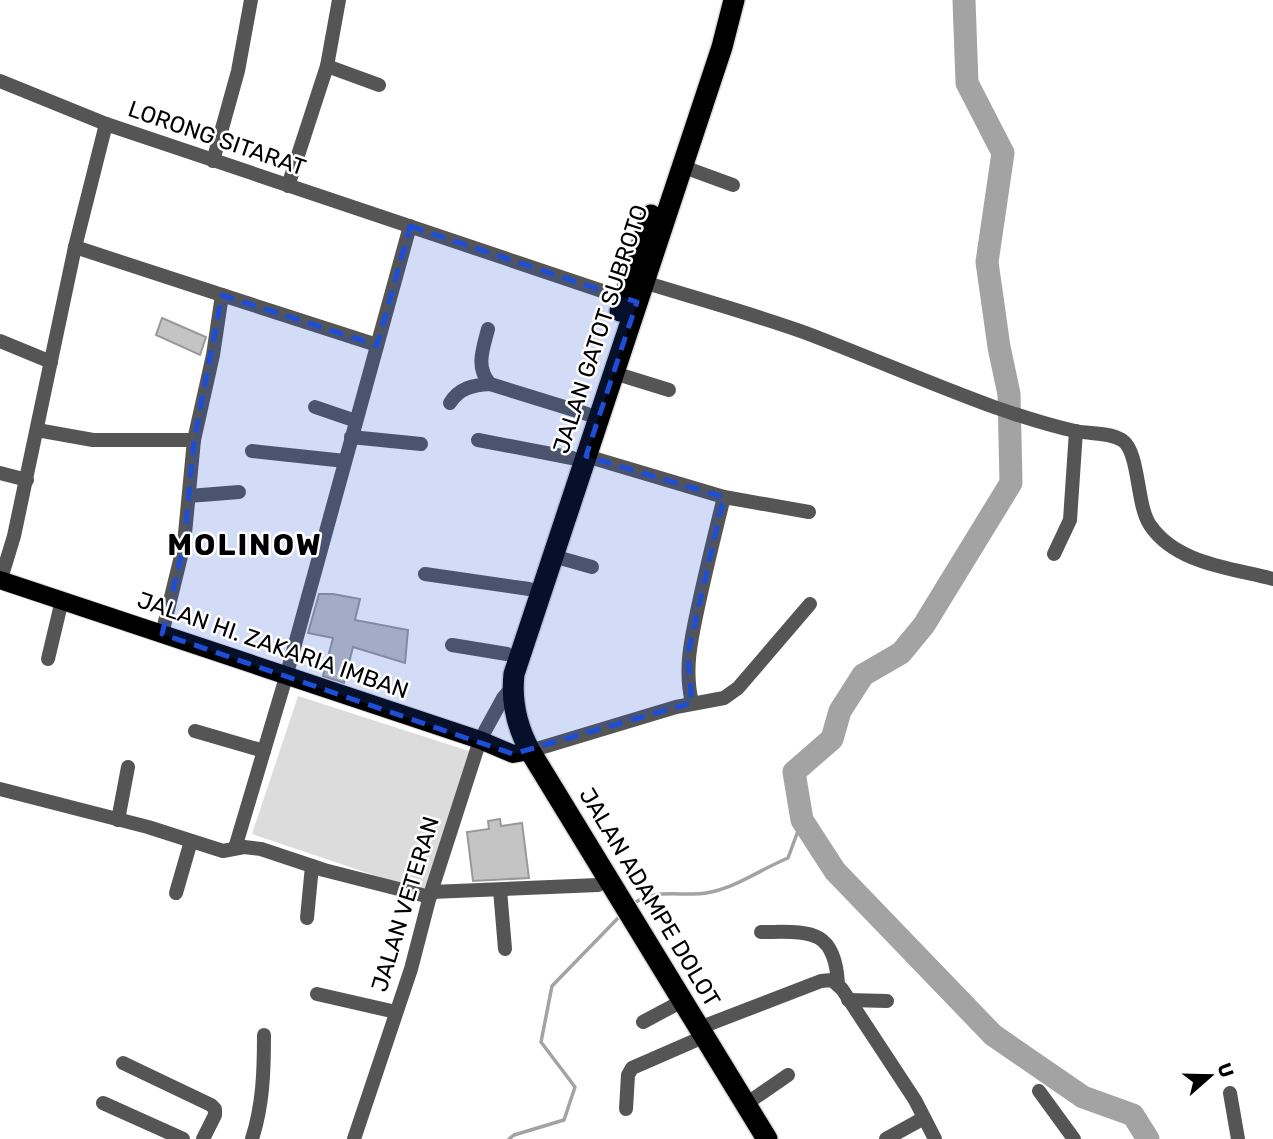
<svg xmlns="http://www.w3.org/2000/svg" width="1273" height="1139" font-family="Rubik,sans-serif">
  <rect width="100%" height="100%" fill="#fff"/>
  <!-- green -->
  <polygon fill="#dcdcdc" points="298,696 469,751 424,892 252,834"/>
  <g fill="none" stroke-linecap="round" stroke-linejoin="round">
    <!-- stream -->
    <g stroke="#a3a3a3" stroke-width="3.5">
      <path d="M632,905c22,-18 48,-8 74,-12 28,-4 55,-24 82,-35l14,-38"/>
      <polyline points="509,1139 514,1135 564,1120 575,1087 541,1042 552,986 621,915"/>
    </g>
    <!-- river -->
    <polyline stroke="#a3a3a3" stroke-width="23" points="964,0 967,83 1003,153 987,262 999,347 1009,394 1011,483 924,625 901,653 863,675 840,711 832,739 794,772 802,820 835,871 993,1035 1083,1097 1133,1115 1148,1139"/>
  </g>
  <!-- building -->
  <g fill="#c4c4c4" stroke="#999" stroke-width="2">
    <polygon points="162,318 206,337 200,355 156,335"/>
    <polygon points="319,594 333,594 360,599 355,620 408,630 405,663 353,647 344,683 323,676 333,638 308,633"/>
    <polygon points="500,819 501,826 522,823 529,878 473,881 467,832 489,829 488,821"/>
  </g>
  <g fill="none" stroke-linecap="round" stroke-linejoin="round">
    <!-- major casing -->
    <g stroke="#dbdbdb" stroke-width="20">
      <polyline id="major" points="0,580 480,740 513,754 530,751"/>
    </g>
    <!-- highway casing -->
    <g stroke="#dbdbdb" stroke-width="24">
      <g id="highway">
        <path d="M734,0l-12,47 -208,627c-3,27 3,53 16,77l237,388"/>
        <polyline points="620,311 651,215"/>
      </g>
    </g>
    <!-- minor -->
    <g stroke="#555" stroke-width="14">
      <polyline points="327,66 379,85"/>
      <polyline points="0,81 106,124"/>
      <polyline points="213,161 238,71 251,0"/>
      <polyline points="681,166 733,185"/>
      <polyline points="288,186 327,66 339,0"/>
      <polyline points="75,247 222,295"/>
      <path d="M644,282c54,17 109,32 162,51 63,24 125,51 188,74 26,9 54,18 81,24 15,3 34,1 47,9 18,12 14,65 28,85 26,39 82,43 123,54"/>
      <path d="M488,329c-5,20 -13,38 2,55l97,30"/>
      <polyline points="0,341 51,362"/>
      <polyline points="614,373 669,390"/>
      <path d="M450,403c9,-15 23,-18 40,-19"/>
      <polyline points="315,407 356,421"/>
      <polyline points="37,430 93,440 194,440"/>
      <polyline points="351,437 421,444"/>
      <polyline points="478,440 572,458"/>
      <polyline points="252,451 345,461"/>
      <polyline points="586,456 724,497 809,512"/>
      <polyline points="0,473 27,480"/>
      <polyline points="189,496 239,492"/>
      <polyline points="1054,554 1070,520 1076,431"/>
      <polyline points="553,556 592,567"/>
      <polyline points="425,574 529,589"/>
      <polyline points="0,582 14,536 75,247 106,124 632,301"/>
      <polyline points="162,634 184,544 194,440 213,355 222,295 377,345"/>
      <polyline points="452,645 507,654"/>
      <polyline points="48,659 62,600"/>
      <path d="M692,703c-8,-34 -1,-63 6,-96 8,-37 17,-74 26,-110"/>
      <polyline points="195,731 264,751"/>
      <polyline points="530,751 676,707 724,698 738,688 810,604"/>
      <polyline points="0,789 148,827 223,851 244,847 261,849 324,870 430,897"/>
      <polyline points="118,820 128,767"/>
      <polyline points="235,848 286,677 410,226"/>
      <polyline points="500,890 505,949"/>
      <polyline points="431,892 598,885"/>
      <polyline points="176,893 191,841"/>
      <polyline points="307,918 312,866"/>
      <path d="M761,932c46,0 74,-6 77,52"/>
      <polyline points="317,994 396,1012"/>
      <polyline points="848,1000 887,1001"/>
      <polyline points="643,1022 673,1006"/>
      <polyline points="699,1028 821,981 832,980 842,989 915,1100 935,1139"/>
      <polyline points="123,1063 211,1105 215,1109 215,1115 203,1139"/>
      <polyline points="1039,1091 1074,1139"/>
      <polyline points="1230,1093 1238,1139"/>
      <polyline points="103,1103 183,1139"/>
      <polyline points="746,1104 788,1075"/>
      <polyline points="626,1109 628,1075 632,1068 694,1041"/>
      <path d="M252,1139c11,-34 12,-68 12,-104"/>
      <polyline points="354,1139 411,969 431,892 480,740 503,698 512,688"/>
      <polyline points="886,1139 924,1118"/>
    </g>
    <!-- major -->
    <use href="#major" stroke="#000" stroke-width="18"/>
    <!-- highway -->
    <use href="#highway" stroke="#000" stroke-width="21"/>
  </g>
  <!-- marked area -->
  <path fill="#1d4ed8" fill-opacity="0.2" stroke="#1d4ed8" stroke-width="5" stroke-dasharray="14 9" stroke-linejoin="round" d="M410,226l227,76 -51,154 138,41 -36,157 4,49 -179,51 -351,-120 22,-90 10,-104 28,-145 155,50z"/>
  <g text-anchor="middle" stroke-width="5" stroke-linejoin="round" paint-order="stroke">
    <!-- street labels -->
    <g font-size="23" fill="#000" stroke="#fff">
      <text transform="translate(217 138) rotate(19)" y="8">LORONG SITARAT</text>
      <text transform="translate(600 329) rotate(-72)" y="8">JALAN GATOT SUBROTO</text>
      <text transform="translate(273 645) rotate(19)" y="8">JALAN HI. ZAKARIA IMBAN</text>
      <text transform="translate(650 897) rotate(59)" y="8">JALAN ADAMPE DOLOT</text>
      <text transform="translate(405 904) rotate(-73)" y="8">JALAN VETERAN</text>
    </g>
    <!-- district labels -->
    <g font-size="30" font-weight="bold" letter-spacing="2" fill="#000" stroke="#fff">
      <text x="245" y="555">MOLINOW</text>
    </g>
  </g>
  <!-- north arrow -->
  <g transform="translate(1210 1076) rotate(70)" stroke="#ffffff" stroke-width="5" paint-order="stroke">
  <path d="M0-5L12 26L0 18L-12 26Z" fill="#000000"/>
  <text y="-10" font-size="19" font-weight="bold" text-anchor="middle" fill="#000000">U</text>
  </g>
</svg>
